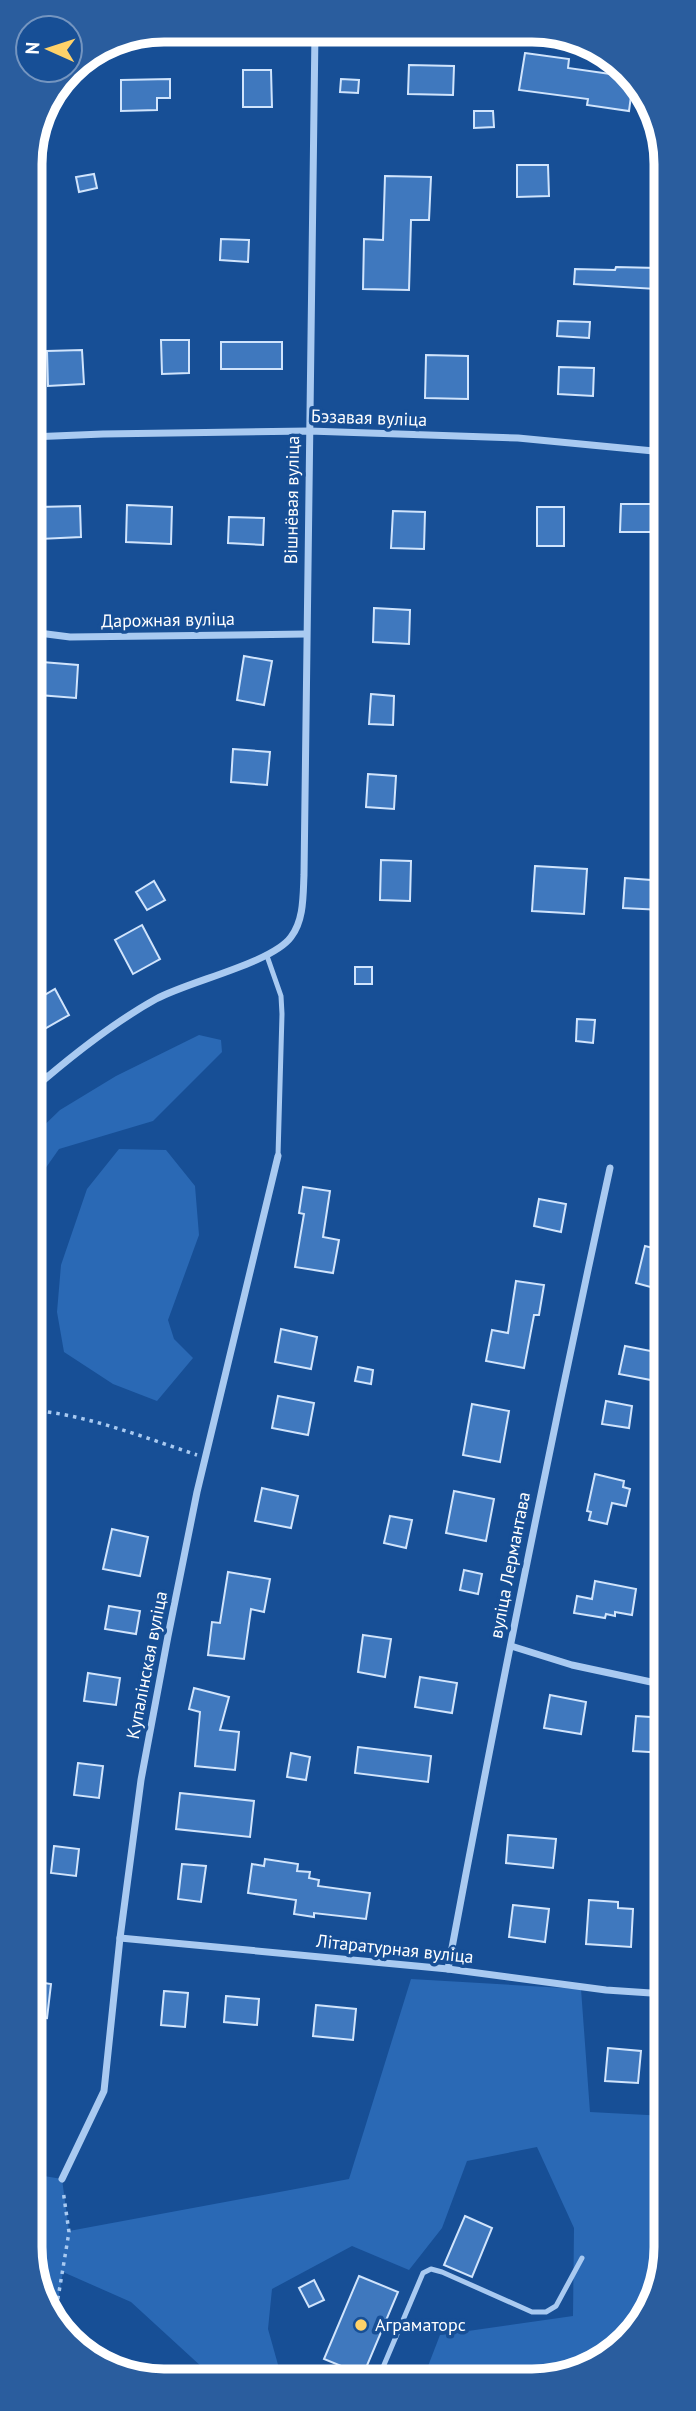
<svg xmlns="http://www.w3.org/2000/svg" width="696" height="2411" font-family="'PT Sans',sans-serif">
  <rect width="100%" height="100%" fill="#174f96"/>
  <!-- green -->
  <g fill="#2a69b5">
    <polygon points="199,1035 221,1040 222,1052 153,1121 59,1149 31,1189 31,1138 60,1110 116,1076"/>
    <polygon points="119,1149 166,1150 195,1186 199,1235 168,1320 174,1339 193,1358 157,1401 113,1384 64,1352 57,1312 61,1265 87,1189"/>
    <polygon points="411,1979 581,1989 590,2112 666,2116 666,2255 633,2335 557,2379 423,2379 440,2335 573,2316 574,2228 537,2147 467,2161 442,2228 409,2270 352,2246 272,2289 268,2329 282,2379 215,2379 131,2302 63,2272 55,2316 32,2272 32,2174 62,2179 69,2231 349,2179"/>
  </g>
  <!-- building -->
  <g fill="#3f78be" stroke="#d0e4fc" stroke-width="2">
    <polygon points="525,53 569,59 568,68 631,77 633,81 629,111 587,105 588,99 519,90"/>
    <polygon points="409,65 454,66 453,95 408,94"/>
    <polygon points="243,70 271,70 272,107 243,107"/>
    <polygon points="170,79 170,98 157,98 157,110 121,111 121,80"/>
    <polygon points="341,79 359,80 358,93 340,92"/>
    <polygon points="474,111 493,111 494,127 474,128"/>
    <polygon points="517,165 548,165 549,196 517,197"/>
    <polygon points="94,174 97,188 79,192 76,177"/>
    <polygon points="385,176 431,177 429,220 411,220 409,290 363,289 364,239 383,240"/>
    <polygon points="221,239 249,240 248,262 220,260"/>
    <polygon points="616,267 657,268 656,289 574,284 575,269 615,270"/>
    <polygon points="558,321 590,322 589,338 557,336"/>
    <polygon points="161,340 189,340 189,373 162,374"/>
    <rect x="221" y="342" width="61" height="27"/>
    <polygon points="82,350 84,384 48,386 47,351"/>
    <polygon points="426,355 468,356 468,399 425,398"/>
    <polygon points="559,367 594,368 593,396 558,394"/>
    <polygon points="621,504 652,504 651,532 620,532"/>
    <polygon points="127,505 172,507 171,544 126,542"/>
    <polygon points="80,506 81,537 40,539 38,507"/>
    <rect x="537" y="507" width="27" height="39"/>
    <polygon points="393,511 425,512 424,549 391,548"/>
    <polygon points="229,517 264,518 263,545 228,543"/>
    <polygon points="374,608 410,610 409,644 373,642"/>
    <polygon points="244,656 272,661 264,705 237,700"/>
    <polygon points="42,662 78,665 76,698 39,695"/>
    <polygon points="371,694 394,696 393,725 369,724"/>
    <polygon points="233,749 270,752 267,785 231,782"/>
    <polygon points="368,774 396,776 394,809 366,807"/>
    <polygon points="381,860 411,861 410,901 380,900"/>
    <polygon points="535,866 587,869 584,914 532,911"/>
    <polygon points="625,878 664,881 662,910 623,908"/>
    <polygon points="154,881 165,900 147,910 136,892"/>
    <polygon points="142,925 160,959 133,974 115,940"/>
    <rect x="355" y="967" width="17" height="17"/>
    <polygon points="55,989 69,1015 39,1032 31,1016 31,1003"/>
    <polygon points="577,1019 595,1020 593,1043 576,1041"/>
    <polygon points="303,1187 330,1191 323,1237 339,1240 333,1273 295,1267 304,1214 299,1213"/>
    <polygon points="539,1199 566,1204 561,1232 534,1226"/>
    <polygon points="645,1246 665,1251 665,1291 636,1283"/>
    <polygon points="516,1281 544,1285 539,1315 534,1315 524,1368 486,1361 492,1330 508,1333"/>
    <polygon points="281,1329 317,1337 311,1369 275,1362"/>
    <polygon points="625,1346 661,1353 656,1381 619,1374"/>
    <polygon points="358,1367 373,1370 371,1384 355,1381"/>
    <polygon points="278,1396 314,1403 308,1435 272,1428"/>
    <polygon points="606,1401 632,1406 629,1428 602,1424"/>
    <polygon points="472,1404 509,1411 500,1462 463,1455"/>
    <polygon points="595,1474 624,1481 623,1487 630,1489 626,1506 612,1503 607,1524 589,1520 591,1512 587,1511"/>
    <polygon points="262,1488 298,1496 291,1528 255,1521"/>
    <polygon points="454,1491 494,1499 486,1541 446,1533"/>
    <polygon points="390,1516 412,1520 406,1548 384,1543"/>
    <polygon points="112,1529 148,1537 140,1576 103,1569"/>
    <polygon points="464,1570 482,1574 478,1594 460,1590"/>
    <polygon points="228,1572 270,1579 264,1612 251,1609 244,1659 208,1655 212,1622 220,1623"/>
    <polygon points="595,1581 636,1589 632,1615 615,1612 615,1616 606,1614 605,1618 574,1613 577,1596 592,1599"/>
    <polygon points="109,1606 140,1611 136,1634 105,1629"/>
    <polygon points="363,1635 391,1639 385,1677 358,1672"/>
    <polygon points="88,1673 120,1678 116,1705 84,1701"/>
    <polygon points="420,1677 457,1683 452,1713 415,1707"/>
    <polygon points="194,1688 229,1697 220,1730 239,1732 235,1770 195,1766 200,1712 189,1709"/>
    <polygon points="550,1695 586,1702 581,1734 544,1728"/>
    <polygon points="636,1716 665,1718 665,1753 633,1751"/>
    <polygon points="358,1747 431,1756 428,1782 355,1773"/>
    <polygon points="291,1753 310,1757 306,1780 287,1777"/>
    <polygon points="78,1763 103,1766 99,1798 74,1795"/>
    <polygon points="180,1793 254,1801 250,1837 176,1829"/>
    <polygon points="508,1835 556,1839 553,1868 506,1863"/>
    <polygon points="54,1846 79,1849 76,1876 51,1873"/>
    <polygon points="265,1859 298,1864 297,1871 310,1872 309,1878 319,1880 318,1886 370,1893 366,1919 314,1913 314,1917 294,1914 296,1900 248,1893 252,1864 264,1866"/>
    <polygon points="182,1864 206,1866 201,1902 178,1899"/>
    <polygon points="589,1900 618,1902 618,1908 633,1909 631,1947 586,1944"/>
    <polygon points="513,1905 549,1909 545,1942 509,1937"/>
    <polygon points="32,1981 51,1984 47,2018 32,2016"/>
    <polygon points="164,1991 188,1993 185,2027 161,2025"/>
    <polygon points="226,1996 259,1999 257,2025 224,2022"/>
    <polygon points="316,2005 356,2009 353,2040 313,2036"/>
    <polygon points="608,2048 641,2051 638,2083 605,2081"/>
    <polygon points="465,2216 492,2228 472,2277 444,2265"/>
    <polygon points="359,2276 398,2292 363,2375 324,2359"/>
    <polygon points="314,2280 324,2300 309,2307 299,2288"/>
  </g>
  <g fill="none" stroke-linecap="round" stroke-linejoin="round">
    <!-- path -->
    <g stroke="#a9caf1" stroke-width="3.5" stroke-dasharray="3.5 5" stroke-linecap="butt">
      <path d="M31,1410c57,5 112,27 166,45"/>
      <polyline points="55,2316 69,2232 63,2190"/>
    </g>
    <!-- service -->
    <g stroke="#a9caf1" stroke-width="5">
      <polyline points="267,956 281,996 282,1014 278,1156"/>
      <polyline points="31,1058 47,1077"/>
      <polyline points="378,2379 423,2273 431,2269 442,2272 532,2312 546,2312 556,2306 582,2258"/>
    </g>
    <!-- minor -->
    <g stroke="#a9caf1" stroke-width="7">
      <polyline points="30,437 103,434 309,431 518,438 664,452"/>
      <polyline points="31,632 70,637 306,634"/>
      <path d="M31,1091c39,-34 80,-67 125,-92 33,-18 116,-36 135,-62 13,-17 12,-41 13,-62l11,-844"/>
      <polyline points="511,1646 572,1665 665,1685"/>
      <polyline points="120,1938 448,1969 606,1990 666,1994"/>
      <path d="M448,1969c50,-268 104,-535 162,-801"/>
      <polyline points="62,2179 104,2091 120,1938 141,1780 168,1636 197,1492 278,1156"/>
    </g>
  </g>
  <!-- markers -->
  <circle fill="#ffd269" stroke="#174f96" stroke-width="2.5" cx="361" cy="2325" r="7"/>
  <g text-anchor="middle" stroke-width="7" stroke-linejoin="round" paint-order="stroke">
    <!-- street labels -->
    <g font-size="18" fill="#fff" stroke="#174f96">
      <text transform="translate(369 418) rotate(2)" y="6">Бэзавая вуліца</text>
      <text transform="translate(292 500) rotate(-89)" y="6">Вішнёвая вуліца</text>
      <text transform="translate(168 620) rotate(-1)" y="6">Дарожная вуліца</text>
      <text transform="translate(510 1565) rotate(-79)" y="6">вуліца Лермантава</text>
      <text transform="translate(147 1665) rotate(-79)" y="6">Купалінская вуліца</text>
      <text transform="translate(395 1949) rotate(6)" y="6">Літаратурная вуліца</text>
    </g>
    <!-- poi labels -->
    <g font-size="18" fill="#fff" stroke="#174f96" text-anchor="start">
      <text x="375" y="2331">Аграматорс</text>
    </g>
  </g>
  <!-- crop -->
  <path d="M0 0H696V2411H0ZM164 42H532A122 122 0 0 1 654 164V2247A122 122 0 0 1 532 2369H164A122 122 0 0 1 42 2247V164A122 122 0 0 1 164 42Z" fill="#2a5d9e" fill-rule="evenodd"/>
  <path fill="none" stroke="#fff" stroke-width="9" d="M164 42H532A122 122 0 0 1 654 164V2247A122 122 0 0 1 532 2369H164A122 122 0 0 1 42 2247V164A122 122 0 0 1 164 42Z"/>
  <!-- north arrow -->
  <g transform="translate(49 49) rotate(273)"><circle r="33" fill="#174f96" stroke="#7495c0" stroke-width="2"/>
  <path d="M0-5L12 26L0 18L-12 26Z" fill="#ffd269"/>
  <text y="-10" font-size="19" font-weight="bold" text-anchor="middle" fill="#ffffff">N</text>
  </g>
</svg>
